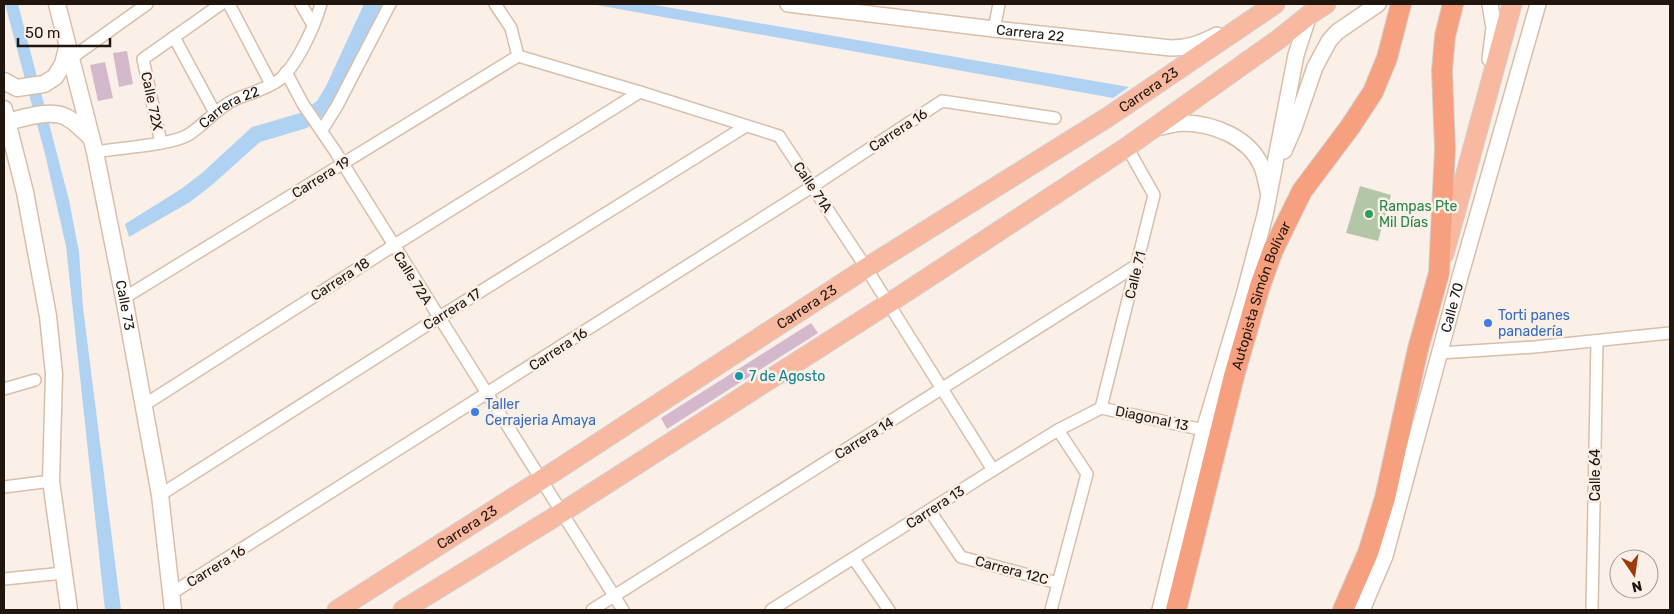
<svg xmlns="http://www.w3.org/2000/svg" width="1674" height="614" font-family="Rubik,sans-serif">
  <rect width="100%" height="100%" fill="#fbf0e7"/>
  <!-- green -->
  <polygon fill="#b3c6a8" points="1360,186 1391,195 1378,241 1346,233"/>
  <!-- water -->
  <g fill="#b0d2f2">
    <polygon points="5,4 18,4 69,200 79,252 83,307 121,610 105,610 66,246 45,154"/>
    <polygon points="364,4 382,4 341,93 329,111 307,128 260,142 212,185 190,202 129,237 125,224 181,189 202,173 252,127 300,113 317,101 326,86"/>
    <polygon points="591,4 649,4 1129,87 1113,98"/>
  </g>
  <!-- building -->
  <g fill="#d4b8cc">
    <polygon points="127,51 133,84 119,87 113,53"/>
    <polygon points="105,62 113,98 98,101 90,65"/>
    <polygon points="811,323 818,333 667,429 661,418"/>
  </g>
  <g fill="none" stroke-linecap="round" stroke-linejoin="round">
    <!-- minor casing -->
    <g stroke="#d9bea9" stroke-width="14">
      <g id="minor">
        <polyline points="229,4 271,84"/>
        <polyline points="301,4 313,25"/>
        <polyline points="495,4 511,28 518,56"/>
        <polyline points="994,29 999,4"/>
        <polyline points="174,37 215,113"/>
        <polyline points="518,56 640,92 779,136 863,263 993,470"/>
        <polyline points="70,59 147,4"/>
        <polyline points="286,72 303,104 335,151 623,610"/>
        <polyline points="322,130 337,106 390,4"/>
        <polyline points="161,143 143,59 221,4"/>
        <path id="s1" d="M95,152c23,-4 76,-7 93,-17 16,-10 29,-27 46,-35 15,-7 31,-10 45,-20 18,-14 36,-55 42,-76"/>
        <polyline points="124,298 518,56"/>
        <polyline points="1440,353 1534,347 1670,333"/>
        <polyline points="4,389 35,380"/>
        <polyline points="144,405 393,246 640,92"/>
        <polyline points="1101,408 1154,195 1127,147"/>
        <polyline points="1101,408 1204,430"/>
        <polyline points="4,487 51,481"/>
        <polyline points="160,495 438,318 746,126"/>
        <polyline points="930,511 961,557 1058,583"/>
        <polyline points="854,559 889,610"/>
        <polyline points="4,579 63,573"/>
        <polyline points="172,593 813,186 942,101 1055,118"/>
        <polyline points="592,610 1137,265"/>
        <polyline points="771,610 993,470 1058,430 1101,408"/>
        <polyline points="1051,610 1087,474 1058,430"/>
        <polyline points="1592,610 1597,341"/>
      </g>
    </g>
    <!-- tertiary casing -->
    <g stroke="#d9bea9" stroke-width="18">
      <g id="tertiary">
        <path id="s2" d="M788,4l206,25 177,19c18,0 30,-5 46,-13"/>
        <polyline points="1490,4 1494,28 1490,59"/>
        <path d="M1154,128c10,-1 21,-5 31,-5 29,1 63,14 76,42 4,8 5,18 7,26"/>
        <polyline points="1284,151 1294,128 1315,67 1329,41 1337,32 1378,4"/>
        <polyline points="1160,610 1204,430 1244,295 1265,215 1296,55 1310,12"/>
        <path id="s3" d="M1362,610l23,-54 75,-279 78,-273"/>
      </g>
    </g>
    <!-- secondary casing -->
    <g stroke="#d9bea9" stroke-width="19">
      <g id="secondary">
        <path id="s4" d="M57,4l38,148 29,146 36,197 13,115"/>
        <polyline points="4,81 17,88 44,84 55,77 63,64 67,48"/>
        <polyline points="4,109 25,192 48,316 54,374 51,481 69,610"/>
        <path d="M7,122c17,-4 42,-13 59,-5 10,5 18,14 25,21"/>
      </g>
    </g>
    <!-- primary casing -->
    <g stroke="#d2d0cf" stroke-width="21">
      <g id="primary">
        <polyline points="1444,254 1512,4"/>
        <path id="s5" d="M337,610l226,-144 303,-198 242,-151 167,-113"/>
        <polyline points="403,610 561,513 900,296 1127,147 1279,39 1309,15 1326,4"/>
      </g>
    </g>
    <!-- trunk casing -->
    <g stroke="#d2d0cf" stroke-width="22">
      <g id="trunk">
        <path id="s6" d="M1176,610l58,-234 26,-90 13,-36 29,-59 48,-64 23,-35 14,-34 14,-54"/>
        <polyline points="1343,610 1368,553 1385,498 1418,349 1439,273 1445,149 1442,71 1445,36 1453,4"/>
      </g>
    </g>
    <!-- minor -->
    <use href="#minor" stroke="#fff" stroke-width="11"/>
    <!-- tertiary -->
    <use href="#tertiary" stroke="#fff" stroke-width="15"/>
    <!-- secondary -->
    <use href="#secondary" stroke="#fff" stroke-width="16"/>
    <!-- primary -->
    <use href="#primary" stroke="#f9b8a0" stroke-width="19"/>
    <!-- trunk -->
    <use href="#trunk" stroke="#f7a080" stroke-width="20"/>
  </g>
  <!-- markers -->
  <circle fill="#2e9e5b" stroke="#fbf0e7" stroke-width="2" cx="1369" cy="214" r="5"/>
  <g fill="#3f7fe0" stroke="#fbf0e7" stroke-width="2">
    <circle cx="1488" cy="323" r="5"/>
    <circle cx="475" cy="412" r="5"/>
  </g>
  <circle fill="#0f9aa8" stroke="#fbf0e7" stroke-width="2" cx="739" cy="376" r="5"/>
  <g text-anchor="middle" stroke-width="5" stroke-linejoin="round" paint-order="stroke">
    <!-- street labels -->
    <g font-size="14" fill="#20160e" stroke="#fbf0e7">
      <text dy="5" stroke="none"><textPath href="#s2" startOffset="244">Carrera 22</textPath></text>
      <text dy="5" stroke="none"><textPath href="#s5" startOffset="964">Carrera 23</textPath></text>
      <text transform="translate(152 101) rotate(78)" y="5">Calle 72X</text>
      <text dy="5" stroke="none"><textPath href="#s1" startOffset="145">Carrera 22</textPath></text>
      <text transform="translate(898 130) rotate(-33)" y="5">Carrera 16</text>
      <text transform="translate(321 177) rotate(-32)" y="5">Carrera 19</text>
      <text transform="translate(813 187) rotate(56)" y="5">Calle 71A</text>
      <text transform="translate(1135 275) rotate(-76)" y="5">Calle 71</text>
      <text transform="translate(413 278) rotate(58)" y="5">Calle 72A</text>
      <text transform="translate(340 279) rotate(-33)" y="5">Carrera 18</text>
      <text dy="5" stroke="none"><textPath href="#s6" startOffset="326">Autopista Simón Bolívar</textPath></text>
      <text dy="5" stroke="none"><textPath href="#s4" startOffset="309">Calle 73</textPath></text>
      <text dy="5" stroke="none"><textPath href="#s5" startOffset="559">Carrera 23</textPath></text>
      <text dy="5" stroke="none"><textPath href="#s3" startOffset="316">Calle 70</textPath></text>
      <text transform="translate(452 309) rotate(-32)" y="5">Carrera 17</text>
      <text transform="translate(558 349) rotate(-33)" y="5">Carrera 16</text>
      <text transform="translate(1152 418) rotate(12)" y="5">Diagonal 13</text>
      <text transform="translate(864 438) rotate(-32)" y="5">Carrera 14</text>
      <text transform="translate(1595 475) rotate(-90)" y="5">Calle 64</text>
      <text transform="translate(935 507) rotate(-33)" y="5">Carrera 13</text>
      <text dy="5" stroke="none"><textPath href="#s5" startOffset="154">Carrera 23</textPath></text>
      <text transform="translate(216 566) rotate(-32)" y="5">Carrera 16</text>
      <text transform="translate(1012 570) rotate(15)" y="5">Carrera 12C</text>
    </g>
    <!-- leisure labels -->
    <g font-size="14" fill="#27864d" stroke="#fbf0e7" text-anchor="start">
      <text x="1379" y="211">Rampas Pte<tspan x="1379" dy="16">Mil Días</tspan></text>
    </g>
    <!-- shop labels -->
    <g font-size="14" fill="#366cbe" stroke="#fbf0e7" text-anchor="start">
      <text x="1498" y="320">Torti panes<tspan x="1498" dy="16">panadería</tspan></text>
      <text x="485" y="409">Taller<tspan x="485" dy="16">Cerrajeria Amaya</tspan></text>
    </g>
    <!-- culture labels -->
    <g font-size="14" fill="#0d838f" stroke="#fbf0e7" text-anchor="start">
      <text x="749" y="381">7 de Agosto</text>
    </g>
  </g>
  <!-- border -->
  <rect width="1674" height="614" fill="none" stroke="#20160e" stroke-width="10"/>
  <!-- north arrow -->
  <g transform="translate(1634 574) rotate(167)"><circle r="24" fill="#fbf0e7" stroke="#a39990"/>
  <path d="M0-4L9 19L0 12L-9 19Z" fill="#9f3a0d"/>
  <text y="-8" font-size="14" font-weight="bold" text-anchor="middle" fill="#20160e">N</text>
  </g>
  <!-- scale -->
  <path d="M18 38v8h92v-8" fill="none" stroke="#20160e" stroke-width="2.5"/>
  <text x="25" y="38" font-size="15" fill="#20160e" stroke="#fbf0e7" stroke-width="4" paint-order="stroke">50 m</text>
</svg>
